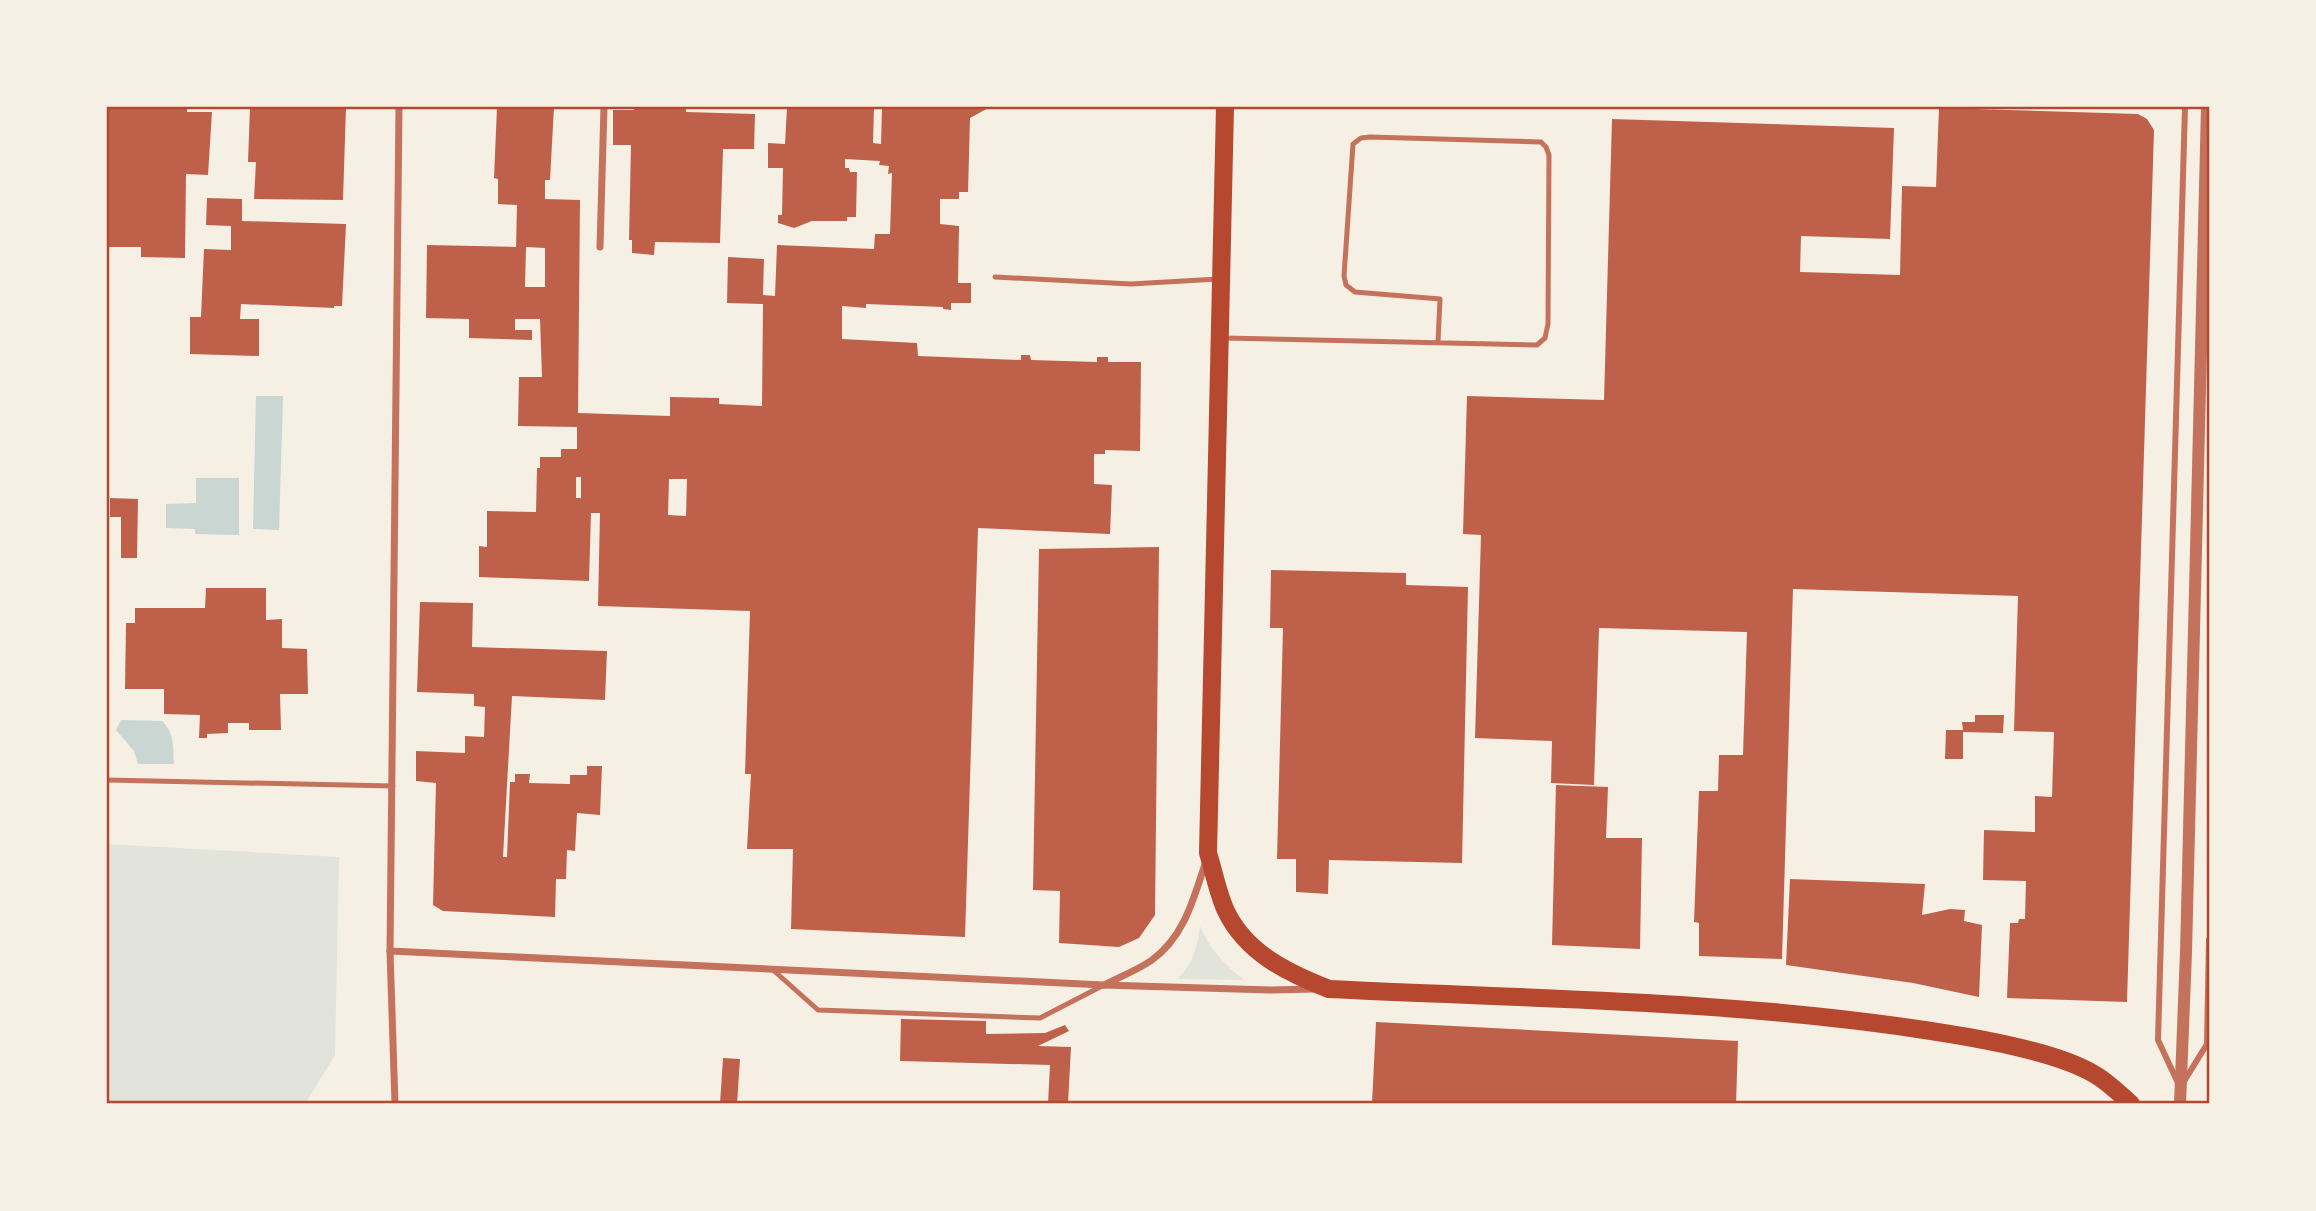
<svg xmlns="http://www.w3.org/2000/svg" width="2316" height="1211" font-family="Overpass,sans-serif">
  <rect width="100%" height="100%" fill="#f6efe4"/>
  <!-- green -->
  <g fill="#e2e4dc">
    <polygon points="107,844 339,857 335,1055 305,1104 107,1104"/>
    <path d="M1200,926c10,24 24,38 44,54l-66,-1c15,-16 19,-31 22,-53z"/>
  </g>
  <!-- water -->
  <g fill="#c9d6d2">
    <polygon points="256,396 283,396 279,530 253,529"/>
    <polygon points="196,478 239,478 239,535 195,534 195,529 166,528 166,504 196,503"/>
    <path d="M121,720l41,1c13,13 11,26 12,43h-36l-4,-13 -18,-21z"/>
  </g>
  <!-- building -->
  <g fill="#bf614a" fill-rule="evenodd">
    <polygon points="107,107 187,107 187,112 212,112 208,175 186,174 185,258 141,257 141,247 107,247"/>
    <polygon points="250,107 346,107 343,200 254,199 256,162 248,162"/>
    <path d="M497,107h57l-4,73h-5v19l35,1 -2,213 92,3v-19l49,1v6l43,2 1,-102 -36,-1 1,-46 36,2 -1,36 12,1 2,-51 97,4 1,-15h15l2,-61 -4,1 1,-8 -10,-1 1,-4 -35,-2v9h4l1,4h7l-1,45h-9v4h-35l-18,7 -16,-5v-8h4l1,-47h-15v-25l17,1 2,-37h87l-1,36 8,1 1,-37h108l-20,11 -2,74h-9v7h-19v25l19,2 -1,57h13v20h-20v7l-8,-1v-2l-77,-3v4l-24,-2v33l75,4 1,13 103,4v-5h9l1,5 66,2v-5h11v5h33l-1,89 -35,-1v4h-11v30l18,1 -2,49 -132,-6 -13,409 -174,-8 2,-80h-46l4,-75h-6l5,-163 -152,-5 2,-93h-9l-2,68 -110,-4v-31l8,1v-36l49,1 1,-44h3v-11h21v-8h16v-22l-59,-1 1,-49h23l-2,-58h-25v11h17v10l-63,-2v-19l-43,-1 1,-73 89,2 1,-42 -19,-1v-25l-4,-1zM526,247l19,1v39h-20zM576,477h5v21h-5zM669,479h18l-1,37 -18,-1z"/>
    <polygon points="634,107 686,107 686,112 755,114 754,149 723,149 720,243 655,242 654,255 632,253 632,240 629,240 631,145 613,145 613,110 634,110"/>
    <polygon points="1939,108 2138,114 2147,119 2154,130 2127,1002 2007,998 2010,923 2018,923 2019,919 2025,919 2026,881 1983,880 1984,830 2035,832 2035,796 2052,797 2054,732 2014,731 2018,596 1793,589 1782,959 1699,956 1699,923 1694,922 1699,791 1718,791 1719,755 1743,755 1747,632 1599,628 1594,785 1551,783 1552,741 1475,738 1481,535 1463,534 1467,396 1604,400 1612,119 1894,128 1890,239 1801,236 1800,272 1900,275 1902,186 1936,187"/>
    <polygon points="207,198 242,199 242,221 346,224 342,306 334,306 334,308 241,304 240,319 259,319 259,356 190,354 190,317 201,317 204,249 231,250 231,226 206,225"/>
    <polygon points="110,498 138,499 137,558 121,558 121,517 110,517"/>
    <polygon points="1159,547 1155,915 1139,938 1119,947 1059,943 1060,891 1033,890 1039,549"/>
    <polygon points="1271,570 1406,573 1406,585 1468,587 1462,863 1329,860 1328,894 1296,892 1296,859 1277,859 1283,628 1270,628"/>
    <polygon points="206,588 266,588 266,620 282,619 282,648 307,649 308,694 280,694 281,730 249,730 249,723 228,723 228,733 207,734 207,738 199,738 200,715 164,714 164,689 125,689 126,623 135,623 135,608 205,608"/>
    <polygon points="420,602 473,603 472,647 607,651 605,700 512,696 503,857 507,857 510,782 515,782 515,774 530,774 529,783 570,784 570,775 587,775 587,766 602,766 600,815 577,813 575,851 567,850 566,879 556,879 555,917 443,911 433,905 436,783 416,781 416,751 465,753 465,736 484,737 485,707 474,706 474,694 417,692"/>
    <polygon points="1975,715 2004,715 2003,733 1963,732 1963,759 1945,759 1946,730 1963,730 1962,722 1975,722"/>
    <polygon points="1556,785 1608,787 1606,838 1642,838 1640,949 1552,945"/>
    <polygon points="1790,879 1925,884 1922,915 1950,909 1965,910 1964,921 1982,925 1979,997 1913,983 1786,965"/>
    <polygon points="901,1019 986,1021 986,1034 1045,1033 1065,1025 1069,1031 1038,1046 1071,1047 1068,1104 1048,1104 1050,1065 900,1061"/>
    <polygon points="1376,1022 1738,1041 1736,1104 1372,1104"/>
    <polygon points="723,1058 740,1059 737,1104 720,1104"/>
  </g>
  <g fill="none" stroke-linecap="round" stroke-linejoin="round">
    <!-- service -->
    <g stroke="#c5725c" stroke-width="5">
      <polyline points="995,277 1131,284 1218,279"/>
      <polyline points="1223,338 1537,345 1545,338 1548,324 1549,155 1546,147 1541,142 1370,137 1361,138 1353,144 1344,276 1346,285 1355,292 1440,299 1438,342"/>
      <polyline points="107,780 393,786"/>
      <polyline points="772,969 818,1010 1040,1018 1102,986"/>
    </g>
    <!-- pedestrian -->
    <g stroke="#c5725c" stroke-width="6">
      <polyline points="2178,1083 2158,1040 2185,107"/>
      <polyline points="2183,1083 2207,1044 2209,940"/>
    </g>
    <!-- minor -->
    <g stroke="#c5725c" stroke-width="7">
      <polyline points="600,247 604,107"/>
      <polyline points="390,951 1103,985 1270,990 1316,989"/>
      <path d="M1104,985c15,-8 34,-15 48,-25 33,-24 42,-63 54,-99"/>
      <polyline points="395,1104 390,951 399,107"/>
    </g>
    <!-- tertiary -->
    <polyline stroke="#c5725c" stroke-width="12" points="2180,1104 2186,952 2207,107"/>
    <!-- primary -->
    <path stroke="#b5482f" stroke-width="18" d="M1225,107l-17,746c6,19 10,41 18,58 20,42 62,62 103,78 200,10 404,11 602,42 46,7 124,20 163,43 14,8 26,20 37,30"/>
  </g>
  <!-- border -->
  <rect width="2316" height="1211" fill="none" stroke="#f6efe4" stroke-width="217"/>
  <rect x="108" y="108" width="2100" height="994" fill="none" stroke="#b5482f" stroke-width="2.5"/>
</svg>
